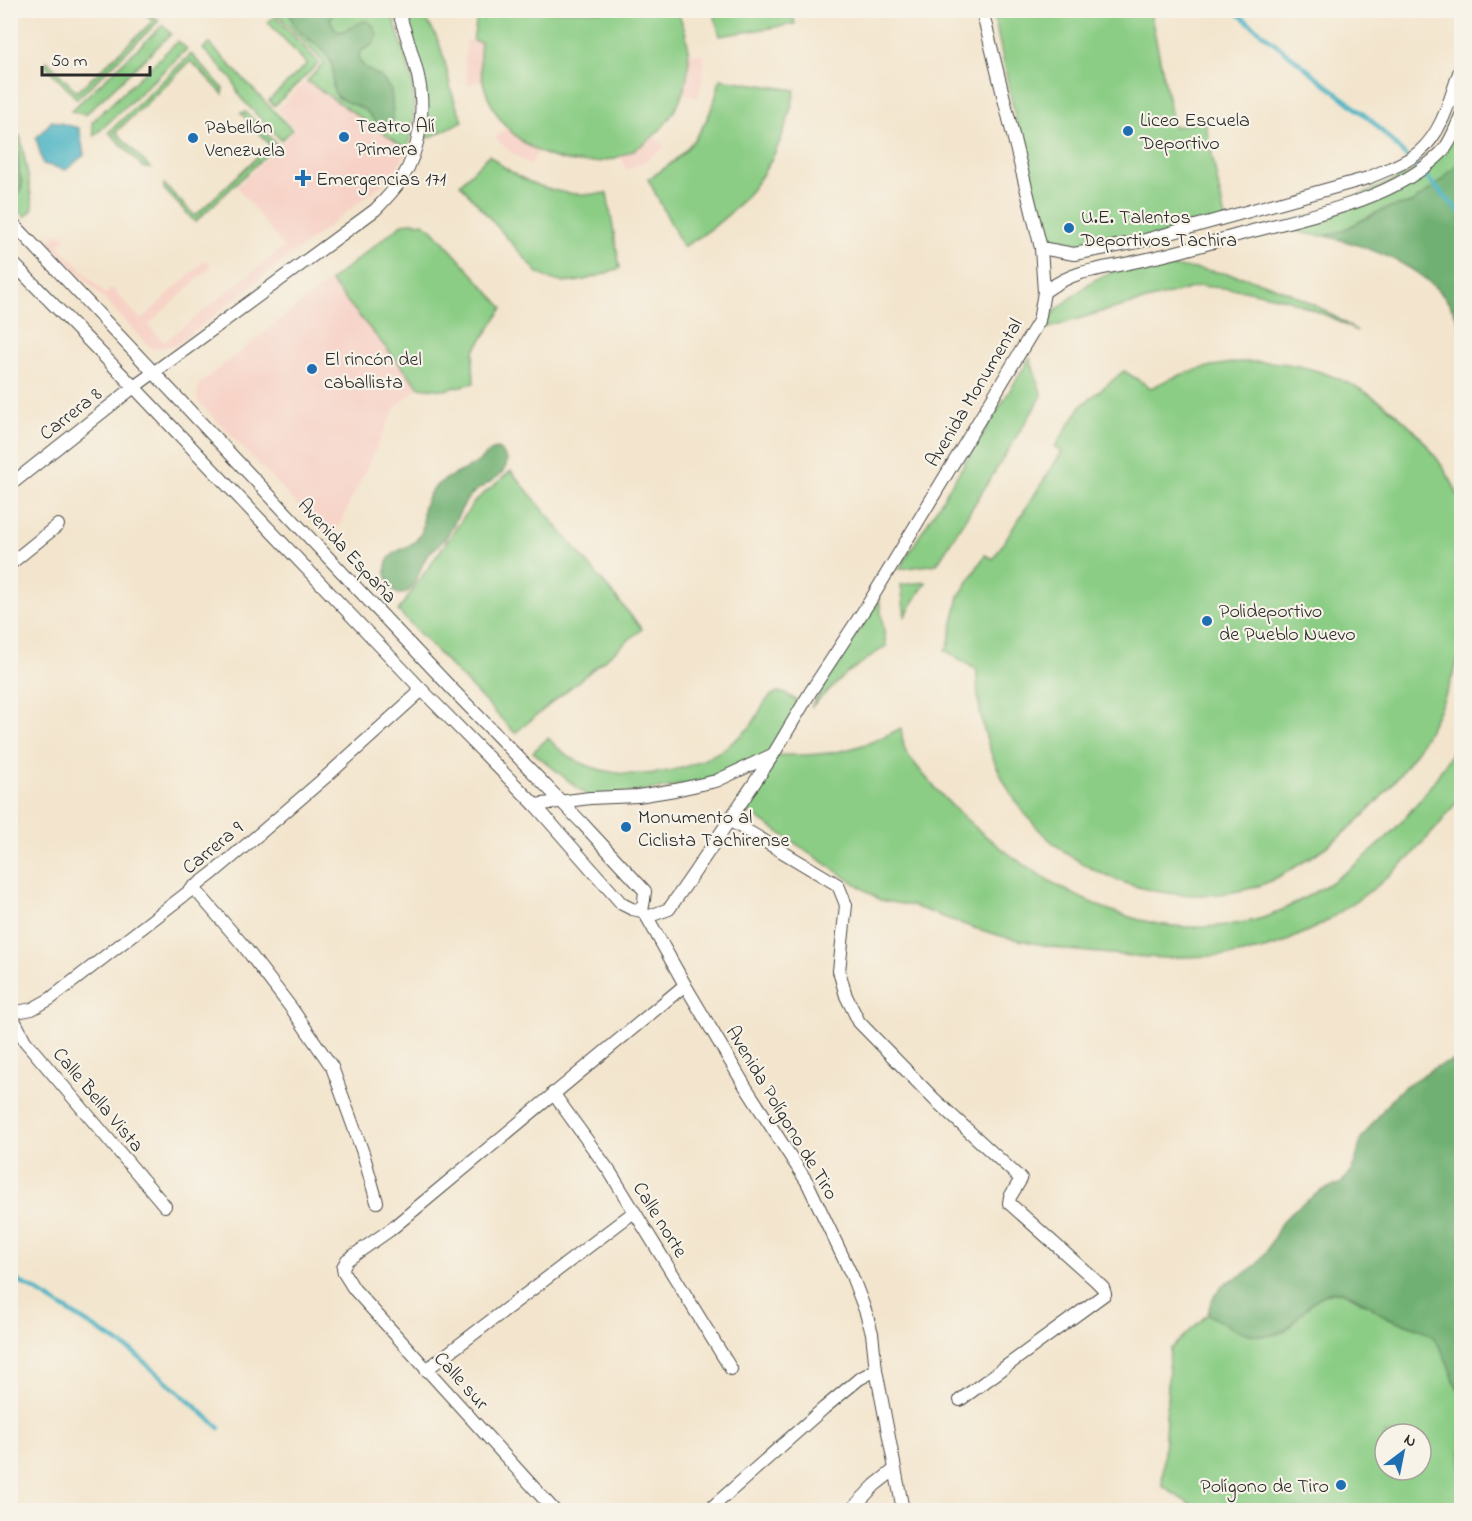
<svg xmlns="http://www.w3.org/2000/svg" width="1472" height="1521" font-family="'Indie Flower',sans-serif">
  <rect width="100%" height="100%" fill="#f7f3e8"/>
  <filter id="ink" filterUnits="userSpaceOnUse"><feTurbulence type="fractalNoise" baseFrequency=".0167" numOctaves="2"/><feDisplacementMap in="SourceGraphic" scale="12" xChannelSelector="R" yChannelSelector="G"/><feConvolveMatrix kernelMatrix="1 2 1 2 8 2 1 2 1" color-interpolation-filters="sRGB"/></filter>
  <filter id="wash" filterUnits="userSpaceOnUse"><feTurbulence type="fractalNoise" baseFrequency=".008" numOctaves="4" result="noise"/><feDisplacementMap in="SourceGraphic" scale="24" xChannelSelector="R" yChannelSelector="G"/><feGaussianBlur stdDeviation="1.35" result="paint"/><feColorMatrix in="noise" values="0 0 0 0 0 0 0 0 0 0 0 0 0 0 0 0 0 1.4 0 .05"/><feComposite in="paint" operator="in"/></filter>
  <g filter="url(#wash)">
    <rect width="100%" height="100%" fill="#f3e5cd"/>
    <!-- built -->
    <g fill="#f7d1c6">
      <polygon points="466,40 481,42 480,62 483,81 468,85 465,62"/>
      <polygon points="689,54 704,54 703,76 698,98 683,93 687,80"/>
      <polygon points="307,81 407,149 399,165 380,186 176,345 152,349 49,242 57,234 67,237 59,246 105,294 112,288 141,320 204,261 210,261 209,269 148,325 164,342 284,247 237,187 295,130 277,109"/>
      <polygon points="507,127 521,140 538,151 531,165 512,153 495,138"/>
      <polygon points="654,136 665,147 647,160 626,170 621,156 639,147"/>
      <polygon points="330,281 419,387 395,408 332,541 197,400 199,384"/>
    </g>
    <!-- green -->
    <g fill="#8bcd85" stroke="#5b7c58" stroke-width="1.5" fill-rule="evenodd">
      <polygon points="143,11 149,11 159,21 77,99 45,65 47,61 77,92 153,21"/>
      <path d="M274,11h16c2,24 25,28 38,45 10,14 0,30 9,40 6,6 20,8 29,15 6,5 9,12 16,16h5l6,-12 -2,-24 -5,-9 -21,-14 -6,-8v-5l2,-4 12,-7 4,-9 -29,-6 -9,3 -4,-3 -5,-10 4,-8h57c16,50 33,85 16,138l-100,-68 17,-18z"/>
      <path d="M478,11h199c42,82 -36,175 -125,146 -20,-7 -38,-20 -51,-37 -16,-22 -24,-50 -20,-78l-8,-1z"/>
      <polygon points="713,11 792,11 795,24 720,36"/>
      <polygon points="993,11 1150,11 1174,127 1205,121 1226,224 1082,252 1060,249 1045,235 1020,141"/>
      <path d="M410,13c28,2 36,54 41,77 3,11 7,21 12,31l-36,18 -6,-19 -17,-103z"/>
      <polygon points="275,16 319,63 274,106 269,100 307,64 268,22"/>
      <polygon points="163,25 171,34 85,115 71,111"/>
      <polygon points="178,41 187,49 94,136 92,122"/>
      <polygon points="209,43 292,130 281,140 240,97 232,79 203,49"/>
      <polygon points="191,54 223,88 223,94 191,61 116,132 150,168 144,168 109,132"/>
      <path d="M720,79l75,11c-13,70 -49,122 -112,157l-35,-68c39,-22 64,-56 72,-100z"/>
      <polygon points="246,112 277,145 195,222 164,189 164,184 195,216 270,145 241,113"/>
      <path d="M1461,113v47c-11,15 -35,37 -53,44 -12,4 -26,5 -39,12 -12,7 -27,17 -41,20 -5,1 -27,-3 -32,-5 -4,-2 -7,-6 -11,-8l35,-10 108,-48z"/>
      <path d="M20,136l8,39 5,34 -8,8 -14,-15 -1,-8 4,1 8,-14c-1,-2 -3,-8 -3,-10 -2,-11 2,-21 -9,-28l1,-6z"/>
      <path d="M489,155c33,30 74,44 118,38l13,75c-28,10 -56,24 -83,4l-77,-88z"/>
      <polygon points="410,222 423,223 433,230 503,308 474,351 473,364 474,383 444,390 419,387 330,281 401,225"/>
      <path d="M1140,261c25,7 51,6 77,11 53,8 96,29 140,59l-27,-14 -41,-17 -44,-10 -45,-4 -99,26 -55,17 2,-8 7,-10 36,-29 16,-8z"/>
      <polygon points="1030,358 1042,396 937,564 899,569"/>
      <path d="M1241,362c15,0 31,-1 46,2 58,9 112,42 146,89 11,15 23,33 28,51 1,7 1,16 1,23 0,18 0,35 0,53 0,22 3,54 -3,76 -24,86 -82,162 -159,208 -16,10 -34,21 -52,25 -58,14 -118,3 -168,-27 -67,-40 -104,-116 -103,-192l-32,-20 3,-4 11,-50 26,-41 8,4 69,-107 -7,-5 26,-41 43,-35 27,17c28,-15 58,-23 90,-26z"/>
      <polygon points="511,471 642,629 515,733 398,611 475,501"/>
      <polygon points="926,582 905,616 901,585"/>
      <polygon points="879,598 886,646 846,674 811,707"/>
      <path d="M778,692l8,2 18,11 -30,50c47,2 85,-3 127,-27 1,7 2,16 4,22 3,6 8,11 11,15 23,30 51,57 81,80 48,37 101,68 161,79 33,6 76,3 108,-7 11,-4 22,-10 33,-16 44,-23 84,-55 115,-94 19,-22 34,-46 47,-72l1,60 -24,31 -29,32 -33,29 -36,25 -18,12 -41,20 -20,6 -29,5 -68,3 -32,-2 -64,-6 -63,-13 -31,-9 -61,-22 -33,-6 -142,-95 34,-49 -56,25 -126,17 -57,-46 15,-14c46,54 144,43 192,-2 4,-3 7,-6 10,-9 9,-11 14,-31 28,-35z"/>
      <path d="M1344,1292c9,5 17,9 25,14 6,4 13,9 20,12 15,7 35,8 47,22 11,13 16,39 25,55v115h-262l-37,-24 8,-137 38,-35c21,14 55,32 79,15 3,-3 7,-7 10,-11 17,-18 21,-25 47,-26zM1385,1434h36v36h-36z"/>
    </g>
    <!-- forest -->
    <g fill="#70b072" stroke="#4e6e4e" stroke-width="1.5">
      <path d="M290,11h44l-4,8 5,10 4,3c16,-2 29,-25 38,3l-4,9 -12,7 -2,4v5l6,8 16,9 10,14 2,24 -1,5 -2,4 -3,3h-5c-8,-4 -10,-11 -16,-16 -9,-7 -23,-8 -29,-15 -9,-10 0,-25 -7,-36 -11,-21 -38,-23 -40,-49z"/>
      <path d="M10,143c12,7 8,16 9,27 1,11 6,13 0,24l-5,1 -3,-1z"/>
      <path d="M1461,160v168c-17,-55 -83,-79 -135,-92l15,-5 44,-22 26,-6 28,-20z"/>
      <path d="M497,449l5,3 5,8c-1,20 -28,24 -38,37 -6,7 -13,23 -18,32 -3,5 -6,11 -11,15 -4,4 -10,7 -13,12 -8,11 -9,28 -20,36 -15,10 -25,-19 -20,-30 6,-14 25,-13 32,-25 7,-9 2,-21 5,-31 2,-5 5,-12 8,-16 12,-15 33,-17 47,-29 7,-5 9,-11 18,-12z"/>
      <path d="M1461,1058v337c-10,-17 -13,-38 -25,-54 -11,-15 -33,-16 -49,-24 -12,-6 -30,-22 -43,-25 -5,-1 -14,0 -18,2 -17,7 -25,22 -38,33 -23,20 -59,1 -80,-13l2,-9 5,-11 12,-12 15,-7 14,-10 10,-13 16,-30 12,-12 28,-20 18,-6 11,-12 6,-16 4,-17 31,-41 13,-12 31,-19z"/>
    </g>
    <!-- water -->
    <polygon fill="#46b2c3" stroke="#386e77" stroke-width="1.5" points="52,121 79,128 84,155 66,170 43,164 36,138"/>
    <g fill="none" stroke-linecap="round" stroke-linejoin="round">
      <!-- stream -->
      <g stroke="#46b2c3" stroke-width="4.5">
        <polyline points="1233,10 1372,121 1462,214"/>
        <polyline points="10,1277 35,1290 133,1352 220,1428"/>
      </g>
    </g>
  </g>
  <g filter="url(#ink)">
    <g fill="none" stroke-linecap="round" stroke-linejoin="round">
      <!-- minor casing -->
      <g stroke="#494743" stroke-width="14">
        <g id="minor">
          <polyline points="10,220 452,689 583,824 645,891 644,900 642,911"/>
          <path d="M1041,248l33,6 64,-12 230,-64c17,-8 37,-14 51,-26 25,-21 32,-58 43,-88"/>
          <polyline points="10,260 134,387 422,690 535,805 622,904 632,909 642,911 647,917 685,985 745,1086 807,1182 852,1276 865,1310 872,1333 876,1370 903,1510"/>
          <path d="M1044,292c11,-8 24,-15 37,-19 7,-2 15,-3 22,-5 18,-3 36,-7 53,-11 32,-7 62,-17 93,-25 61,-16 146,-33 192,-79 10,-10 15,-26 21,-40"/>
          <path d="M10,485l124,-98 241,-177c10,-10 19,-20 27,-31 18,-30 24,-69 16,-103 -5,-22 -13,-44 -20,-66"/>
          <polyline points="10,564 58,525"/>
          <polyline points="535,805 590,798 638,796 675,790 716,781 772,755"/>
          <polyline points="729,820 838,885 846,905 839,971 846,996 859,1022 934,1099 1021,1179 1010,1197 1009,1203 1095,1280 1103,1288 1105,1294 960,1400"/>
          <polyline points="193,887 243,945 292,1009 332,1067 363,1153 377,1202"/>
          <polyline points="647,917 669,909 694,873 773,755 811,691 870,601 1039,321 1044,292 1041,248 982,10"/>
          <polyline points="10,1012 25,1041 165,1206"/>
          <polyline points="12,1013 32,1009 50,999 213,873 264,830 328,775 422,690"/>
          <polyline points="553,1093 610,1172 731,1369"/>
          <polyline points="426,1370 634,1212"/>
          <polyline points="554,1510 354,1289 344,1273 343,1267 347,1260 390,1230 685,985"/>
          <polyline points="709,1510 824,1408 859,1379 876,1370"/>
          <polyline points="851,1510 875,1485 894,1470"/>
        </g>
      </g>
      <!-- minor -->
      <use href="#minor" stroke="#fff" stroke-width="12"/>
    </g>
  </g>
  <!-- markers -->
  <g fill="#1f6fb2" stroke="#f7f3e8" stroke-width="2">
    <circle cx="1128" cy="131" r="6"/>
    <circle cx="344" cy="137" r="6"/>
    <circle cx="193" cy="138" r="6"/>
    <path d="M300 169h6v6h6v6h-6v6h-6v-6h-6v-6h6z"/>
    <circle cx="1069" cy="228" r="6"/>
    <circle cx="312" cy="369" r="6"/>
    <circle cx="1207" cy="621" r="6"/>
    <circle cx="626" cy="827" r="6"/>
    <circle cx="1341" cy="1485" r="6"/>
  </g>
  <g text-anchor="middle" stroke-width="4.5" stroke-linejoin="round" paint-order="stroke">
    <!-- poi labels -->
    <g font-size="20" fill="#2b2b2b" stroke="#f7f3e8" text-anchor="start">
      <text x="1140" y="126">Liceo Escuela<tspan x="1140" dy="23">Deportivo</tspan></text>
      <text x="356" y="132">Teatro Alí<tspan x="356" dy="23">Primera</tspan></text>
      <text x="205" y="133">Pabellón<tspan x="205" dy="23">Venezuela</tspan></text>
      <text x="316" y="185">Emergencias 171</text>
      <text x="1081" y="223">U.E. Talentos<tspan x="1081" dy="23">Deportivos Tachira</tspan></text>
      <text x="324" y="365">El rincón del<tspan x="324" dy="23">caballista</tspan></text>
      <text x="1219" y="617">Polideportivo<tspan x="1219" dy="23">de Pueblo Nuevo</tspan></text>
      <text x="638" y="823">Monumento al<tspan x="638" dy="23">Ciclista Tachirense</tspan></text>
      <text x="1329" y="1492" text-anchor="end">Polígono de Tiro</text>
    </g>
    <!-- street labels -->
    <g font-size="20" fill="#2b2b2b" stroke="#f7f3e8">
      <text transform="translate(973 392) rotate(-59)" y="7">Avenida Monumental</text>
      <text transform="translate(70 413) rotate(-38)" y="7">Carrera 8</text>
      <text transform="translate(348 550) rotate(47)" y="7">Avenida España</text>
      <text transform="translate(212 847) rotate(-39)" y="7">Carrera 9</text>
      <text transform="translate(99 1099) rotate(50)" y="7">Calle Bella Vista</text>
      <text transform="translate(783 1112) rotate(59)" y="7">Avenida Polígono de Tiro</text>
      <text transform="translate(661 1219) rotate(58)" y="7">Calle norte</text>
      <text transform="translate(462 1380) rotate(48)" y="7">Calle sur</text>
    </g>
  </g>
  <!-- margin -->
  <rect width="1472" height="1521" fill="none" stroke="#f7f3e8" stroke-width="36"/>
  <!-- north arrow -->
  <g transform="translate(1403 1452) rotate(32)"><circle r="28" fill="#f7f3e8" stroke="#a5a39c" stroke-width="1.5"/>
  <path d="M0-4.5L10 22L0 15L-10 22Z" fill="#1f6fb2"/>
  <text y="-9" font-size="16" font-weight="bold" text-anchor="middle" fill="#2b2b2b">N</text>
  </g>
  <!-- scale -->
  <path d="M42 66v9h108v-9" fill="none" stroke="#2b2b2b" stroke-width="3"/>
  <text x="51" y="66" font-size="18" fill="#2b2b2b" stroke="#f7f3e8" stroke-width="4.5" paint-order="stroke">50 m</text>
</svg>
